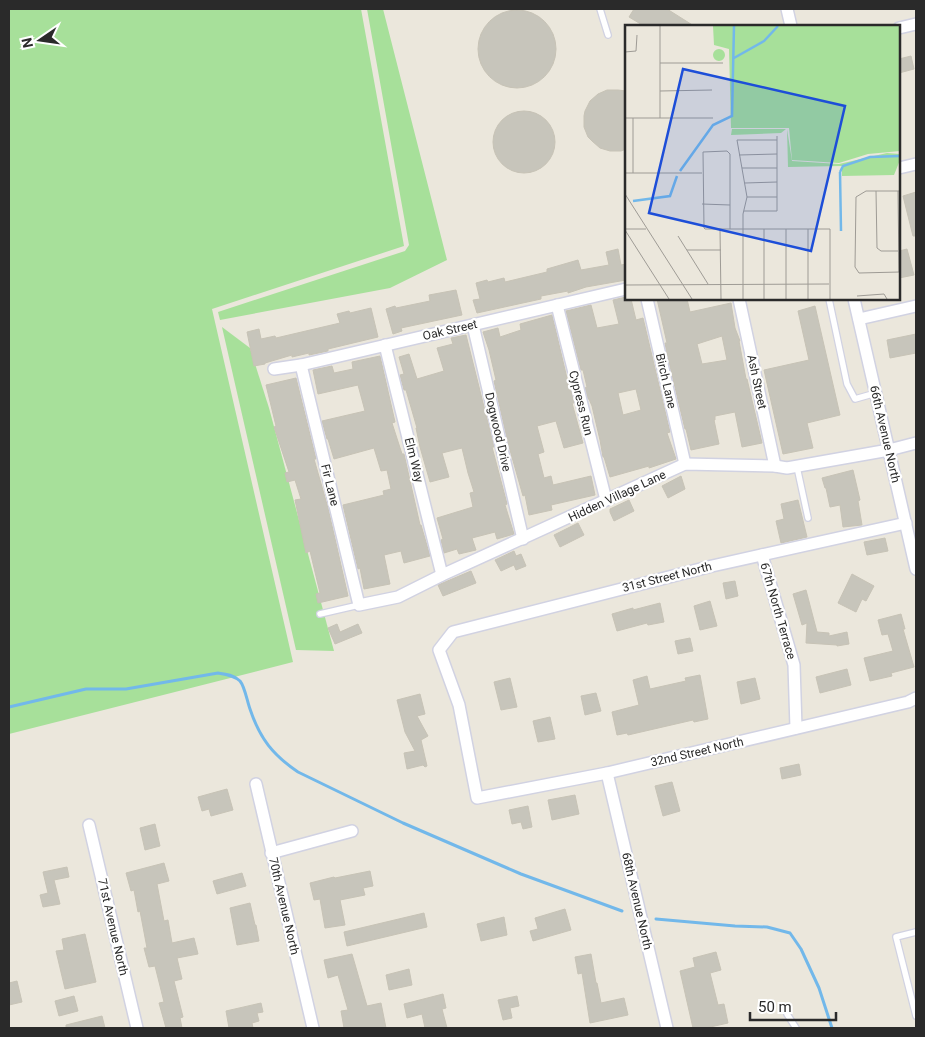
<svg xmlns="http://www.w3.org/2000/svg" width="925" height="1037" font-family="Roboto,sans-serif">
  <rect width="100%" height="100%" fill="#ebe7dc"/>
  <!-- green -->
  <g fill="#a7e09a">
    <polygon points="9,9 361,9 404,246 212,309 293,662 9,734"/>
    <polygon points="367,9 383,9 447,260 390,288 220,320 218,312 405,251 409,245"/>
    <polygon points="222,327 250,348 269,408 334,651 296,650"/>
  </g>
  <g fill="none" stroke-linecap="round" stroke-linejoin="round">
    <!-- stream -->
    <g stroke="#72b8ea" stroke-width="3">
      <path d="M9,707l77,-18h40l92,-16c7,1 16,2 22,8 5,6 7,20 10,28 10,30 23,46 48,63l105,51 118,51 101,37"/>
      <polyline points="656,919 735,926 767,927 790,933 801,949 819,988 832,1028"/>
    </g>
  </g>
  <!-- building -->
  <g fill="#c7c5bb" stroke="#c7c3b6" fill-rule="evenodd">
    <polygon points="634,9 667,9 694,26 644,26 629,17"/>
    <circle cx="517" cy="49" r="39"/>
    <polygon points="911,56 914,69 899,73 899,59"/>
    <polygon points="607,90 618,90 626,91 626,149 621,151 610,151 600,148 592,141 588,137 584,127 584,116 585,111 590,101 598,94"/>
    <circle cx="524" cy="142" r="31"/>
    <polygon points="916,192 916,236 913,236 903,196"/>
    <polygon points="618,249 621,265 626,264 626,280 586,287 568,293 568,291 541,296 541,299 477,313 473,300 480,299 476,283 487,280 488,282 504,278 505,282 547,272 547,269 578,260 581,270 609,265 606,252"/>
    <polygon points="907,249 914,275 899,278 899,251"/>
    <polygon points="456,290 462,315 401,328 402,331 393,334 386,309 395,306 396,308 430,301 429,295"/>
    <path d="M626,297v2h5l5,21 7,-2 27,114 -3,1 9,26 -27,9v-2l-39,11 -6,-20h-1l-3,-17 -8,-34 -3,-7h-1l-3,-11 2,-1 -4,-17h-2l-15,-59 25,-6 6,23 22,-4 -6,-24zM636,389l5,21 -18,5 -5,-22z"/>
    <path d="M657,299h30l3,13 41,-9 4,25 5,13h-1l7,38h1l15,64 -20,4 -7,-35 -20,4v4h-1l5,24 -28,6 -5,-21h-1l-18,-75 -2,-11h2zM722,336l5,24 -25,4 -5,-20z"/>
    <polygon points="815,306 840,415 807,423 813,448 783,454 764,370 809,360 798,311"/>
    <polygon points="371,308 378,337 328,349 328,351 309,355 309,353 292,357 292,355 265,363 265,364 254,366 247,332 259,329 261,339 275,336 276,338 340,323 337,314 349,311 350,313"/>
    <polygon points="552,315 570,391 571,391 574,403 572,403 583,443 564,448 556,421 537,426 544,452 538,454 544,478 551,476 553,485 591,476 595,495 551,505 552,510 529,515 525,495 523,496 508,443 494,381 496,380 489,350 483,332 498,328 500,337 521,330 520,324"/>
    <polygon points="916,334 916,353 890,358 887,340"/>
    <polygon points="466,335 494,447 492,447 506,500 507,504 505,505 514,534 497,539 495,532 472,538 476,550 459,554 457,549 444,553 441,540 443,539 437,518 473,507 470,493 474,492 468,473 462,448 442,453 449,477 430,482 420,447 416,428 417,428 406,390 404,390 400,375 404,374 399,357 409,354 417,379 444,371 437,348 453,344 451,338"/>
    <polygon points="380,356 395,422 392,423 402,454 404,454 420,525 421,525 430,556 404,563 401,551 384,555 390,584 364,589 360,568 358,569 343,505 384,495 383,491 391,489 387,470 381,471 374,448 334,459 328,439 327,439 322,421 365,411 358,385 318,394 313,370 332,366 334,373 353,369 352,362"/>
    <polygon points="296,378 316,459 314,459 328,508 348,596 318,603 316,594 320,593 310,551 306,553 295,500 301,499 295,480 287,482 285,473 289,472 274,427 276,426 266,385"/>
    <polygon points="853,470 860,500 858,501 862,525 843,527 840,505 830,507 826,488 825,488 822,478"/>
    <polygon points="681,476 685,489 668,498 662,486"/>
    <polygon points="629,500 634,511 614,521 610,512 610,509"/>
    <polygon points="798,500 807,537 781,543 776,521 784,519 781,504"/>
    <polygon points="578,523 584,535 560,547 554,535"/>
    <polygon points="885,538 888,551 867,555 864,542"/>
    <polygon points="514,551 516,556 521,554 526,566 516,570 514,565 501,571 495,560"/>
    <polygon points="471,571 476,583 443,596 438,585"/>
    <polygon points="852,574 874,586 866,601 862,599 856,612 838,603"/>
    <polygon points="735,581 738,596 726,599 723,583"/>
    <polygon points="806,590 817,632 829,633 829,636 847,632 849,644 837,646 837,645 806,643 807,623 802,625 793,594"/>
    <polygon points="710,601 717,626 700,630 694,606"/>
    <polygon points="660,603 664,622 648,625 647,623 617,631 612,614 633,608 633,610"/>
    <polygon points="901,614 905,629 903,629 914,667 891,673 892,676 870,681 864,658 893,651 888,634 882,635 878,620"/>
    <polygon points="337,624 340,632 358,624 362,633 335,644 328,628"/>
    <polygon points="690,638 693,651 678,654 675,641"/>
    <polygon points="847,669 851,685 820,693 816,677"/>
    <polygon points="700,675 708,719 694,722 693,720 628,735 627,733 617,735 612,712 639,705 633,680 647,676 650,689 686,681 685,678"/>
    <polygon points="510,678 517,707 501,710 494,682"/>
    <polygon points="755,678 760,699 741,704 737,682"/>
    <polygon points="596,693 601,711 585,715 581,696"/>
    <polygon points="420,694 425,714 417,716 428,736 421,740 427,766 425,767 423,765 407,769 404,753 415,751 405,732 397,700"/>
    <polygon points="550,717 555,739 538,742 533,721"/>
    <polygon points="799,764 801,775 782,779 780,768"/>
    <polygon points="672,782 680,811 663,816 655,786"/>
    <polygon points="227,789 233,810 211,816 209,809 202,811 198,797"/>
    <polygon points="575,795 579,814 552,820 548,800"/>
    <polygon points="528,806 532,827 523,829 521,822 512,824 509,810"/>
    <polygon points="155,824 160,846 145,850 140,828"/>
    <polygon points="164,863 169,881 157,884 164,921 168,920 172,943 194,938 198,954 177,958 182,979 174,981 183,1017 180,1018 182,1028 166,1028 159,1003 164,1002 155,966 149,967 144,948 147,948 140,911 138,912 134,890 131,891 126,873"/>
    <polygon points="67,867 69,877 54,880 60,904 43,907 40,895 48,893 43,872"/>
    <polygon points="370,871 373,886 363,888 365,895 340,900 345,925 325,928 320,899 314,900 310,883 334,877 335,878"/>
    <polygon points="242,873 246,886 217,894 213,881"/>
    <polygon points="250,903 255,925 256,925 259,941 237,945 230,908"/>
    <polygon points="565,909 571,930 533,941 530,931 538,929 535,918"/>
    <polygon points="424,913 427,927 347,946 344,932"/>
    <polygon points="504,917 507,935 481,941 477,924"/>
    <polygon points="85,934 96,982 65,989 56,951 64,950 62,939"/>
    <polygon points="716,952 721,970 710,973 718,1005 724,1004 728,1023 706,1028 693,1028 680,971 695,967 693,958"/>
    <polygon points="352,954 367,1006 381,1003 386,1028 344,1028 341,1011 348,1010 338,975 328,978 324,960"/>
    <polygon points="591,954 596,983 597,983 601,1003 624,998 628,1015 590,1023 582,973 578,974 575,957"/>
    <polygon points="409,969 412,985 389,990 386,975"/>
    <polygon points="17,981 22,1002 9,1005 9,983"/>
    <polygon points="443,994 446,1008 442,1009 447,1028 425,1028 422,1014 407,1018 404,1004"/>
    <polygon points="74,996 78,1011 59,1016 55,1001"/>
    <polygon points="517,996 519,1006 510,1008 512,1018 503,1020 498,1000"/>
    <polygon points="261,1003 263,1012 257,1013 259,1021 252,1023 253,1028 229,1028 226,1011"/>
    <polygon points="102,1016 105,1028 66,1028 66,1025"/>
  </g>
  <g fill="none" stroke-linecap="round" stroke-linejoin="round">
    <!-- lane casing -->
    <g stroke="#d1d2e2" stroke-width="8">
      <g id="lane">
        <polyline points="600,9 608,35"/>
        <polyline points="829,299 847,384 855,399 876,393"/>
        <polyline points="797,467 808,518"/>
        <polyline points="320,614 359,605"/>
        <polyline points="916,932 896,937 916,1016"/>
        <polyline points="787,1014 796,1028"/>
      </g>
    </g>
    <!-- street casing -->
    <g stroke="#d1d2e2" stroke-width="14">
      <g id="street">
        <polyline points="787,9 791,26"/>
        <polyline points="899,28 916,24"/>
        <polyline points="899,168 916,164"/>
        <polyline points="647,299 685,464"/>
        <polyline points="739,299 775,466"/>
        <polyline points="854,299 916,569"/>
        <polyline points="557,305 606,500"/>
        <polyline points="859,319 916,306"/>
        <polyline points="473,325 523,539"/>
        <polyline points="385,345 442,575"/>
        <polyline points="301,365 359,605 398,597 442,575 685,464 775,466 787,468 889,450 916,443"/>
        <polyline points="274,369 301,365 626,289"/>
        <polyline points="906,523 712,566 453,632 439,650 459,705 477,798 607,773 908,702 916,698"/>
        <polyline points="762,555 794,665 796,728"/>
        <polyline points="607,773 667,1028"/>
        <polyline points="256,784 313,1028"/>
        <polyline points="89,825 137,1028"/>
        <polyline points="271,853 352,831"/>
      </g>
    </g>
    <!-- lane -->
    <use href="#lane" stroke="#fff" stroke-width="5.5"/>
    <!-- street -->
    <use href="#street" stroke="#fff" stroke-width="11"/>
  </g>
  <g text-anchor="middle" stroke-width="4.5" stroke-linejoin="round" paint-order="stroke">
    <!-- street labels -->
    <g font-size="12" fill="#2a2a2a" stroke="#fff">
      <text transform="translate(450 330) rotate(-13)" y="4">Oak Street</text>
      <text transform="translate(666 381) rotate(77)" y="4">Birch Lane</text>
      <text transform="translate(757 382) rotate(78)" y="4">Ash Street</text>
      <text transform="translate(581 403) rotate(76)" y="4">Cypress Run</text>
      <text transform="translate(498 432) rotate(77)" y="4">Dogwood Drive</text>
      <text transform="translate(885 434) rotate(77)" y="4">66th Avenue North</text>
      <text transform="translate(414 460) rotate(76)" y="4">Elm Way</text>
      <text transform="translate(330 485) rotate(76)" y="4">Fir Lane</text>
      <text transform="translate(617 496) rotate(-25)" y="4">Hidden Village Lane</text>
      <text transform="translate(667 577) rotate(-14)" y="4">31st Street North</text>
      <text transform="translate(778 611) rotate(74)" y="4">67th North Terrace</text>
      <text transform="translate(697 752) rotate(-13)" y="4">32nd Street North</text>
      <text transform="translate(637 901) rotate(77)" y="4">68th Avenue North</text>
      <text transform="translate(284 906) rotate(77)" y="4">70th Avenue North</text>
      <text transform="translate(113 927) rotate(77)" y="4">71st Avenue North</text>
    </g>
  </g>
  <!-- overview -->
  <g transform="translate(625 25)">
    <rect width="275" height="275" fill="#ebe7dc"/>
    <path d="M88,1h187v125l-32,3 -29,9 -47,-3 -3,-32h-58l-2,-79 -15,-4zM88 30a6 6 0 1 1 12 0a6 6 0 1 1-12 0ZM107,104h54l-5,4 -50,2zM162,104l5,32 47,3 48,-11 13,1v6l-6,15 -52,1v-10l-54,1z" fill="#a7e09a"/>
    <path fill="none" stroke="#72b8ea" stroke-width="2.5" d="M109,33l30,-17 14,-15M55,146l33,-46 19,-9 2,-90M215,147l1,59M215,147l3,-6 27,-9 30,-1M8,176l37,-5 7,-20"/>
    <path fill="none" stroke="#9e9b95" stroke-width="1" d="M0,27l11,-1 1,-16M35,38h63M35,66l52,-1M0,93h88M8,93v55M35,93v-92M114,130l38,-1M117,143h35M0,148h77M120,158l32,-1M251,166l1,57 4,3h17M273,166l1,81M275,166h-34l-10,6 -1,70 4,6 41,-1M0,169l67,105M122,172h30M77,179l28,1M119,186h33v-75M0,204h21M95,204l1,70M105,204v-75l-3,-3 -24,1 1,76 1,1h125v70M139,204v70M161,204v70M0,205l44,69M53,211l30,48M62,225h34M0,260l204,-1M232,271l27,-2 3,5M118,274v-85l4,-17 -10,-57h40M183,274v-70"/>
    <path fill="#1d4ed8" fill-opacity="0.15" stroke="#1d4ed8" stroke-width="2.5" d="M58,44l162,37 -34,145 -162,-38z"/>
    <rect width="275" height="275" fill="none" stroke="#2a2a2a" stroke-width="2.5"/>
  </g>
  <!-- border -->
  <rect width="925" height="1037" fill="none" stroke="#2a2a2a" stroke-width="20"/>
  <!-- north arrow -->
  <g transform="translate(40 40) rotate(257)" stroke="#ffffff" stroke-width="4" paint-order="stroke">
  <path d="M0-4L9 19L0 12L-9 19Z" fill="#2a2a2a"/>
  <text y="-8" font-size="14" font-weight="bold" text-anchor="middle" fill="#2a2a2a">N</text>
  </g>
  <!-- scale -->
  <path d="M750 1012v8h86v-8" fill="none" stroke="#2a2a2a" stroke-width="2.5"/>
  <text x="758" y="1012" font-size="15" fill="#2a2a2a" stroke="#ffffff" stroke-width="4" paint-order="stroke">50 m</text>
</svg>
